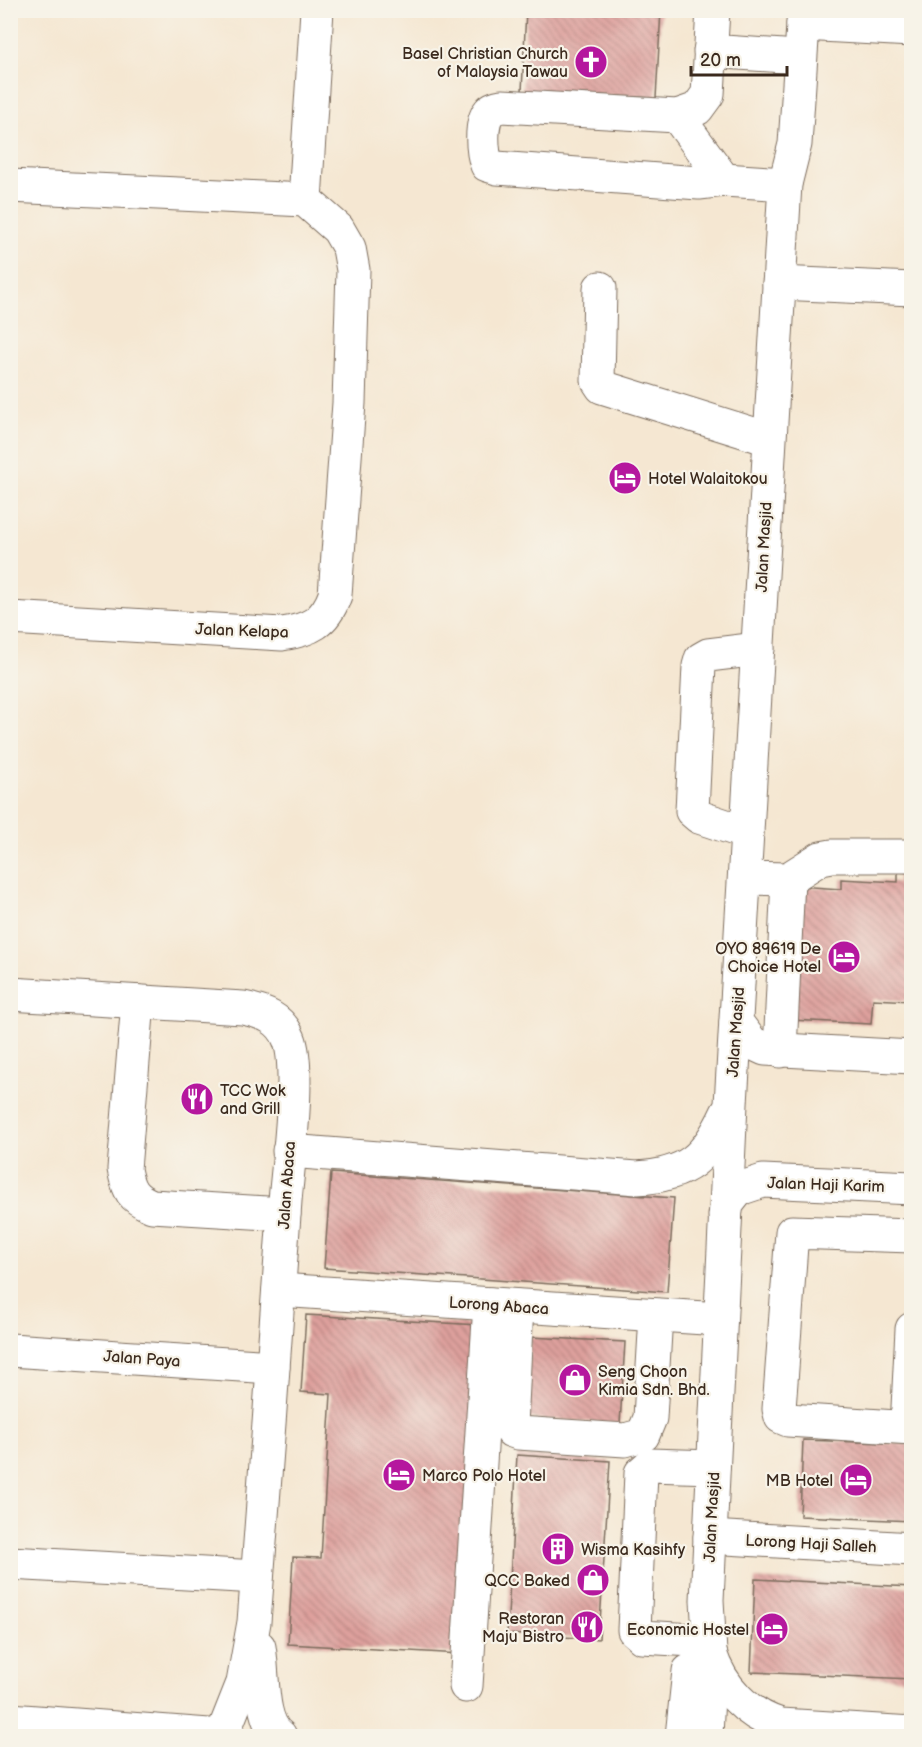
<svg xmlns="http://www.w3.org/2000/svg" width="922" height="1747" font-family="'Balsamiq Sans',sans-serif">
  <defs>
    <pattern id="building-back-hatch" width="6" height="6" patternUnits="userSpaceOnUse" patternTransform="scale(1.5)"><rect width="6" height="6" fill="#dea09d"/><path d="M-1 5l2 2M0 0l6 6M5-1l2 2" fill="none" stroke="#b5837f"/></pattern>
  </defs>
  <rect width="100%" height="100%" fill="#f7f3e8"/>
  <filter id="ink" filterUnits="userSpaceOnUse"><feTurbulence type="fractalNoise" baseFrequency=".0167" numOctaves="2"/><feDisplacementMap in="SourceGraphic" scale="12" xChannelSelector="R" yChannelSelector="G"/><feConvolveMatrix kernelMatrix="1 2 1 2 8 2 1 2 1" color-interpolation-filters="sRGB"/></filter>
  <filter id="wash" filterUnits="userSpaceOnUse"><feTurbulence type="fractalNoise" baseFrequency=".008" numOctaves="4" result="noise"/><feDisplacementMap in="SourceGraphic" scale="24" xChannelSelector="R" yChannelSelector="G"/><feGaussianBlur stdDeviation="1.35" result="paint"/><feColorMatrix in="noise" values="0 0 0 0 0 0 0 0 0 0 0 0 0 0 0 0 0 1.4 0 .05"/><feComposite in="paint" operator="in"/></filter>
  <g filter="url(#wash)">
    <rect width="100%" height="100%" fill="#f5e7d2"/>
    <g id="blocks">
      <!-- building -->
      <g fill="url(#building-back-hatch)">
        <polygon points="526,10 661,10 656,98 522,91"/>
        <polygon points="898,872 912,873 912,1001 873,999 871,1024 791,1020 798,886 841,889 841,879 898,882"/>
        <polygon points="331,1173 674,1198 667,1292 324,1268"/>
        <polygon points="306,1315 479,1325 461,1654 288,1644 293,1557 321,1558 331,1394 301,1392"/>
        <polygon points="530,1337 625,1342 620,1424 525,1418"/>
        <polygon points="803,1440 912,1444 912,1521 800,1516"/>
        <polygon points="517,1455 610,1461 599,1639 507,1634"/>
        <polygon points="755,1579 912,1587 912,1679 751,1672"/>
      </g>
    </g>
  </g>
  <g filter="url(#ink)">
    <use href="#blocks" fill-opacity="0" stroke="#7c6c5d" stroke-width="1.5"/>
    <g fill="none" stroke-linecap="round" stroke-linejoin="round">
      <!-- minor casing -->
      <g stroke="#7c6c5d" stroke-width="35">
        <g id="minor">
          <path d="M713,10l-5,84 -11,15 -20,7 -175,-10c-5,1 -10,2 -13,6 -9,11 -7,40 -2,53l10,3 202,15 25,-3 61,4"/>
          <polyline points="803,24 912,30"/>
          <polyline points="710,51 783,56"/>
          <polyline points="677,116 724,180"/>
          <path d="M10,186l295,14 33,29 11,19 4,22 -4,133 -14,192c-10,28 -26,35 -53,39l-272,-16"/>
          <polyline points="305,200 317,10"/>
          <polyline points="779,283 912,289"/>
          <polyline points="600,288 598,381 602,387 769,439"/>
          <polyline points="747,833 699,817 692,811 699,666 701,659 708,655 758,649"/>
          <polyline points="745,878 788,879 821,858 832,856 912,856"/>
          <path d="M10,994l233,14c20,4 38,10 46,31 12,29 -1,126 -4,162 -10,140 -20,281 -31,421l-11,61 -21,53"/>
          <path d="M138,1002l-14,167c4,21 8,29 28,37l132,8"/>
          <polyline points="736,1022 752,1043 765,1049 912,1057"/>
          <polyline points="780,1051 788,879"/>
          <path d="M289,1151l348,27c51,-3 69,-20 90,-65"/>
          <polyline points="725,1216 727,1204 739,1189 763,1181 912,1188"/>
          <polyline points="912,1236 792,1232 779,1409 781,1417 788,1420 912,1428"/>
          <polyline points="279,1290 720,1319"/>
          <polyline points="517,1306 511,1425 512,1431 518,1433 625,1440 643,1435 650,1418 656,1315"/>
          <polyline points="10,1350 273,1367"/>
          <polyline points="907,1427 912,1329"/>
          <polyline points="710,1537 912,1549"/>
          <polyline points="10,1563 257,1577"/>
          <polyline points="693,1640 642,1637 634,1630 641,1473 650,1465 713,1467"/>
          <path d="M259,1647c5,26 0,74 21,89"/>
          <path d="M710,1653c11,34 37,62 71,72l131,8"/>
          <polyline points="466,1686 490,1304"/>
          <polyline points="10,1720 222,1736"/>
          <polyline points="682,1736 689,1671"/>
          <polyline points="706,1736 710,1653 707,1600 731,1104 785,184 795,144 804,10"/>
        </g>
      </g>
      <!-- minor -->
      <use href="#minor" stroke="#fff" stroke-width="33"/>
    </g>
  </g>
  <!-- icons -->
  <defs>
    <g id="church-disc" transform="scale(1.725)"><circle r="9.5" fill="#b5179e" stroke="#f7f3e8"/><path d="M-1.2-6h2.4v3.5h3.3v2.4h-3.3V6h-2.4V-.1h-3.3v-2.4h3.3Z" fill="#fff"/></g>
    <g id="hotel-disc" transform="scale(1.725)"><circle r="9.5" fill="#b5179e" stroke="#f7f3e8"/><path d="M-6-4.5h1.5V1H6V5H4.5V3h-9V5H-6ZM-4 0a1.8 1.8 0 1 1 3.6 0ZM.5 0V-2.5h3Q6-2.5 6 0Z" fill="#fff"/></g>
    <g id="restaurant-disc" transform="scale(1.725)"><circle r="9.5" fill="#b5179e" stroke="#f7f3e8"/><path d="M-5-6h1v4h1v-4h1v4h1v-4h1v5L-1.5 .5V6h-2V.5L-5-1ZM5-6V6H3V1.5H1.5Q1.5-4 5-6Z" fill="#fff"/></g>
    <g id="shop-disc" transform="scale(1.725)"><circle r="9.5" fill="#b5179e" stroke="#f7f3e8"/><path d="M-5-2.5h2.3a2.7 3.5 0 0 1 5.4 0H5L5.5 6h-11ZM-1.5-2.5h3a1.5 2.3 0 0 0-3 0Z" fill="#fff"/></g>
    <g id="building-disc" transform="scale(1.725)"><circle r="9.5" fill="#b5179e" stroke="#f7f3e8"/><path d="M-4-6H4V6H1V3H-1V6H-4ZM-2.5-4.3h1.7v1.8h-1.7ZM.8-4.3h1.7v1.8H.8ZM-2.5-1h1.7V.8h-1.7ZM.8-1h1.7V.8H.8Z" fill="#fff"/></g>
  </defs>
  <g fill-rule="evenodd">
    <use href="#church-disc" x="591" y="62"/>
    <use href="#hotel-disc" x="625" y="478"/>
    <use href="#hotel-disc" x="844" y="957"/>
    <use href="#restaurant-disc" x="197" y="1099"/>
    <use href="#shop-disc" x="575" y="1380"/>
    <use href="#hotel-disc" x="399" y="1475"/>
    <use href="#hotel-disc" x="856" y="1480"/>
    <use href="#building-disc" x="558" y="1549"/>
    <use href="#shop-disc" x="593" y="1580"/>
    <use href="#restaurant-disc" x="587" y="1627"/>
    <use href="#hotel-disc" x="772" y="1629"/>
  </g>
  <g text-anchor="middle" stroke-width="4.5" stroke-linejoin="round" paint-order="stroke">
    <!-- poi labels -->
    <g font-size="16" fill="#3b2a1e" stroke="#f7f3e8" text-anchor="end">
      <text x="568" y="59">Basel Christian Church<tspan x="568" dy="18">of Malaysia Tawau</tspan></text>
      <text x="648" y="484" text-anchor="start">Hotel Walaitokou</text>
      <text x="821" y="954">OYO 89619 De<tspan x="821" dy="18">Choice Hotel</tspan></text>
      <text x="220" y="1096" text-anchor="start">TCC Wok<tspan x="220" dy="18">and Grill</tspan></text>
      <text x="598" y="1377" text-anchor="start">Seng Choon<tspan x="598" dy="18">Kimia Sdn. Bhd.</tspan></text>
      <text x="422" y="1481" text-anchor="start">Marco Polo Hotel</text>
      <text x="833" y="1486">MB Hotel</text>
      <text x="581" y="1555" text-anchor="start">Wisma Kasihfy</text>
      <text x="570" y="1586">QCC Baked</text>
      <text x="564" y="1624">Restoran<tspan x="564" dy="18">Maju Bistro</tspan></text>
      <text x="749" y="1635">Economic Hostel</text>
    </g>
    <!-- street labels -->
    <g font-size="16" fill="#3b2a1e" stroke="#f7f3e8">
      <text transform="translate(763 547) rotate(-87)" y="6">Jalan Masjid</text>
      <text transform="translate(242 630) rotate(2)" y="6">Jalan Kelapa</text>
      <text transform="translate(735 1032) rotate(-86)" y="6">Jalan Masjid</text>
      <text transform="translate(826 1184) rotate(2)" y="6">Jalan Haji Karim</text>
      <text transform="translate(286 1185) rotate(-86)" y="6">Jalan Abaca</text>
      <text transform="translate(499 1305) rotate(4)" y="6">Lorong Abaca</text>
      <text transform="translate(142 1358) rotate(4)" y="6">Jalan Paya</text>
      <text transform="translate(711 1517) rotate(-87)" y="6">Jalan Masjid</text>
      <text transform="translate(811 1543) rotate(3)" y="6">Lorong Haji Salleh</text>
    </g>
  </g>
  <!-- margin -->
  <rect width="922" height="1747" fill="none" stroke="#f7f3e8" stroke-width="36"/>
  <!-- scale -->
  <path d="M691 66v9h96v-9" fill="none" stroke="#3b2a1e" stroke-width="3"/>
  <text x="700" y="66" font-size="18" fill="#3b2a1e" stroke="#f7f3e8" stroke-width="4.5" paint-order="stroke">20 m</text>
</svg>
